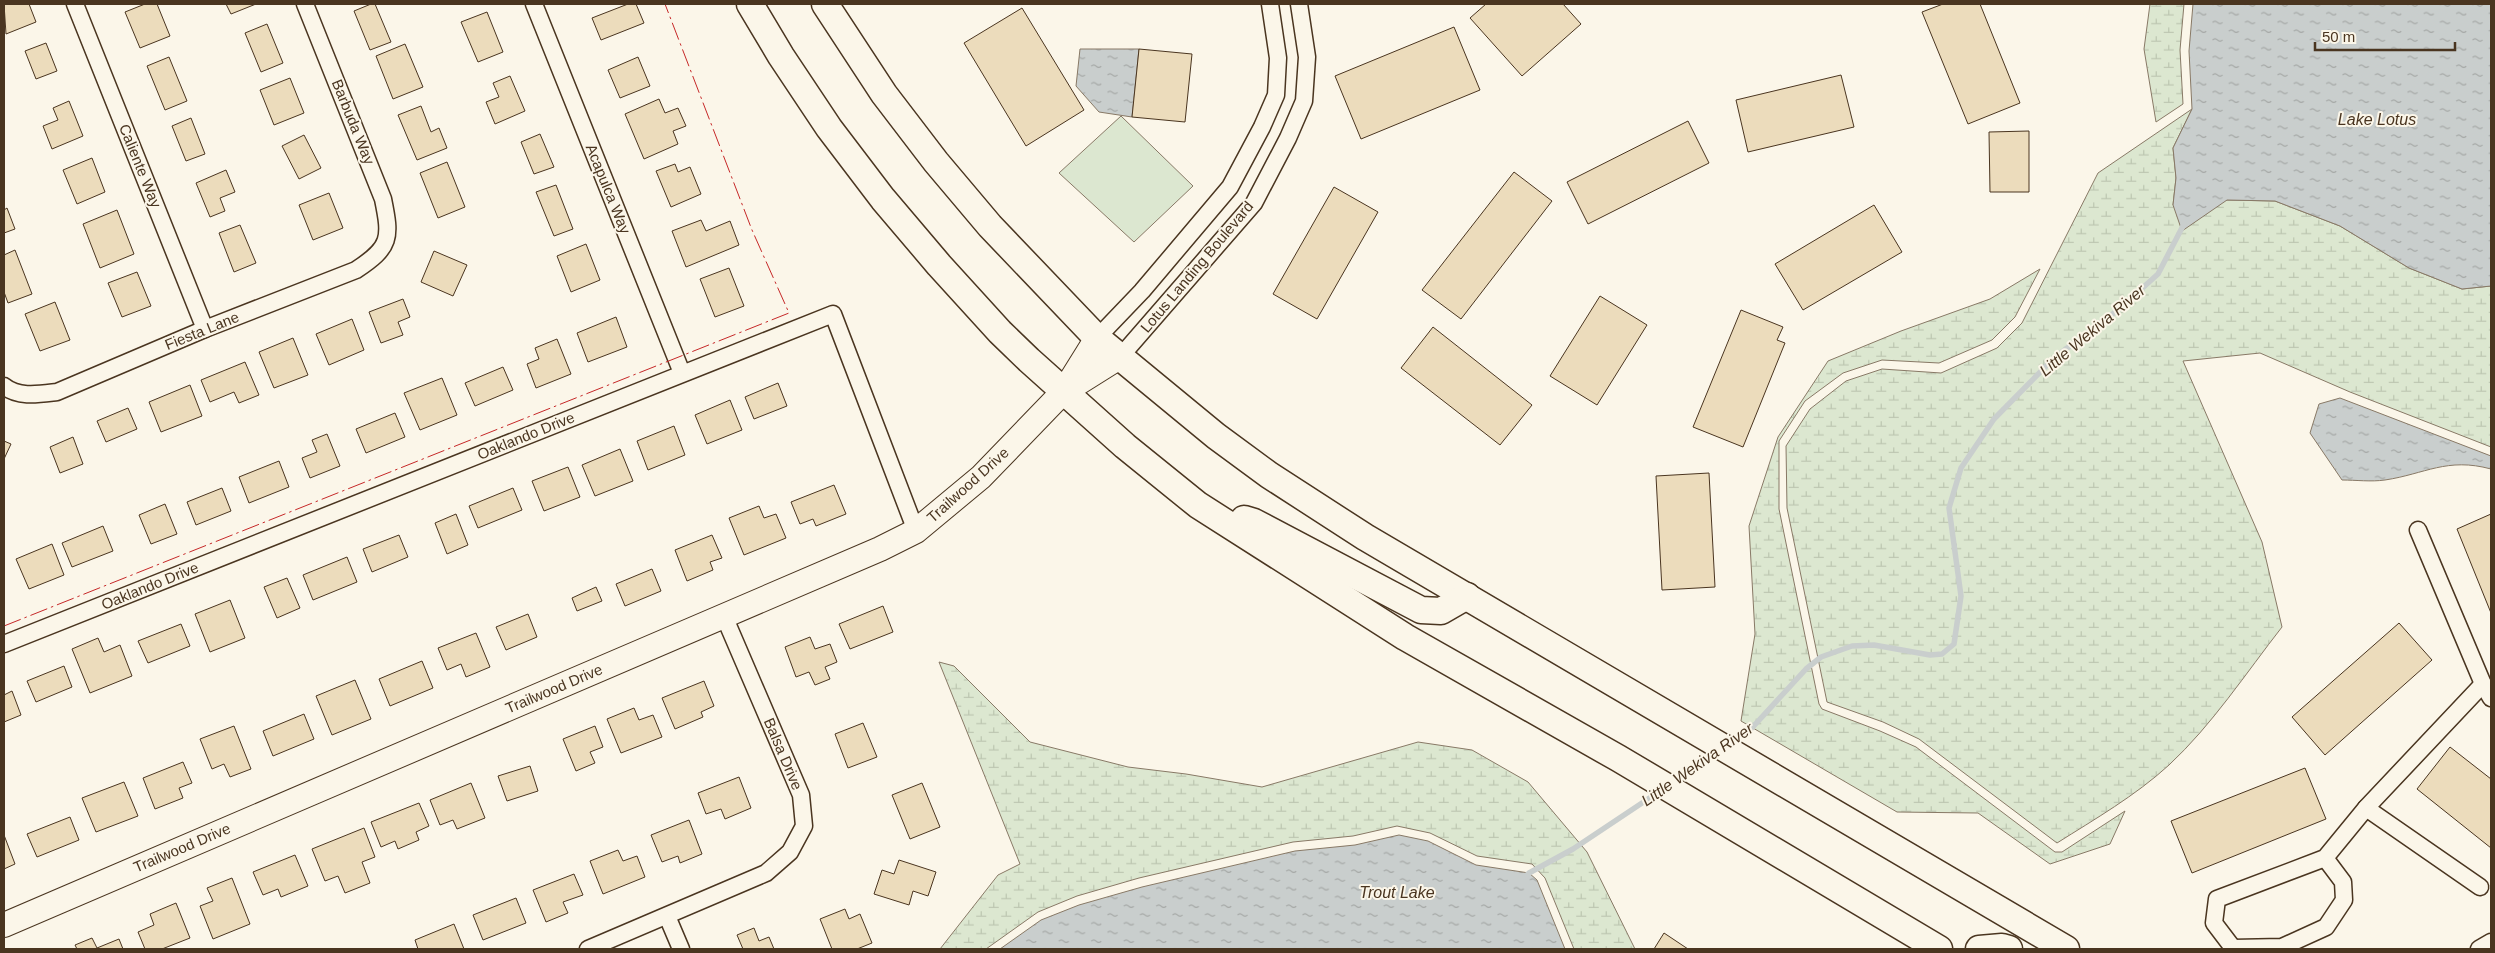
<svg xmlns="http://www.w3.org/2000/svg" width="2495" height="953" font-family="Arial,sans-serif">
  <defs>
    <pattern id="wetland-marsh" width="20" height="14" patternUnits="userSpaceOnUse" patternTransform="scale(1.25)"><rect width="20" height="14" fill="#dce7d0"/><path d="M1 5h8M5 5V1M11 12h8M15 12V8" fill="none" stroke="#bec7b2"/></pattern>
    <pattern id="water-ripples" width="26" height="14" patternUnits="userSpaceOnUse" patternTransform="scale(1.25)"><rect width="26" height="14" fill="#c9cecd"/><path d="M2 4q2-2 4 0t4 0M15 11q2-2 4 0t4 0" fill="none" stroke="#a5a8a6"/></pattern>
  </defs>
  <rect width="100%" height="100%" fill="#fbf6e9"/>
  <!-- grass -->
  <polygon fill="#dce7d0" stroke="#887966" points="1121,116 1193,186 1134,242 1059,173"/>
  <!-- wetland -->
  <g fill="url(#wetland-marsh)" stroke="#887966">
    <polygon points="2150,4 2184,4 2180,50 2183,104 2156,122 2144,49"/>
    <path d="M2192,109l-19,39 3,30 -3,27 54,-5 48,1 65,25 69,42 53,21 29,-3v161l-141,-55 -90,-39 -77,8 79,181 20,85c-36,46 -70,98 -113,138 -34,31 -74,54 -112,78l-138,-104 -36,-17 -56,-20 -40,-194 -1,-62 24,-37 36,-28 36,-12 59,4 56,-25 25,-25 76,-150z"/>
    <polygon points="2040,269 2015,317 1992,340 1939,363 1882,360 1843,373 1805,401 1779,441 1779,509 1819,704 1822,709 1880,731 1916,747 2055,852 2062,852 2125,811 2110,844 2050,864 1978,813 1897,812 1741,721 1755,634 1749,526 1778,437 1828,361 1901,331 1990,299"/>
    <polygon points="939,662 954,666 1030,742 1128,767 1186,774 1262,787 1418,742 1472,750 1528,782 1587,852 1635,949 1574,949 1545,878 1532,864 1477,856 1430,833 1397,826 1353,836 1293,842 1139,878 1077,896 1038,912 986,949 940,949 998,875 1020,864"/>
  </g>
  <!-- water -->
  <g fill="url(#water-ripples)" stroke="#887966">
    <polygon points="2193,4 2491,4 2491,286 2462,289 2409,268 2340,226 2275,201 2227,200 2182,231 2173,205 2176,178 2173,148 2192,109 2189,51"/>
    <polygon points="1080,49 1139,49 1132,117 1099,112 1076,86"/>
    <path d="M2340,398l151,58v13c-44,-12 -66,5 -106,11 -14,2 -29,0 -43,0l-32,-47 9,-29z"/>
    <polygon points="1399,835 1428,841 1476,865 1529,873 1537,880 1565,949 1000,949 1041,920 1079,905 1142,887 1295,851 1355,845"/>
  </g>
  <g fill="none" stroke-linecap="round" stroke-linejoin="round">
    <!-- stream -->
    <g stroke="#c9cecd" stroke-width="5.5">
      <polyline points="1730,744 1750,730 1806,669 1821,657 1852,646 1874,645 1930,655 1942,654 1954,644 1961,596 1949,508 1961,468 1994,419 2054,358 2118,310 2158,274 2184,224"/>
      <polyline points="1672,783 1718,752"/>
      <polyline points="1525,877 1529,873 1573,849 1660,791"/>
    </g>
  </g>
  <!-- building -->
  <g fill="#ecdcbc" stroke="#4a3520">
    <polygon points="4,4 29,4 36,22 6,34"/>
    <polygon points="145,4 157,4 170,36 140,48 125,12"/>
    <polygon points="226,4 256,4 231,14"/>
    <polygon points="371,4 375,4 391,42 370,50 354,11"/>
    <polygon points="628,4 636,4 644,23 601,40 592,18"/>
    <polygon points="1486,4 1563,4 1581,24 1522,76 1470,18"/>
    <polygon points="1943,4 1980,4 2020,103 1968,124 1922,12"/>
    <polygon points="1022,8 1084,110 1026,146 964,43"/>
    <polygon points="487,12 503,52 478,62 461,22"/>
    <polygon points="267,24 283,63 261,72 245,33"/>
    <polygon points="1454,27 1480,90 1361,139 1335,76"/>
    <polygon points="46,43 57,71 36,79 25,51"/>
    <polygon points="405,44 423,87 393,99 376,56"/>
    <polygon points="1139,49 1192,54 1185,122 1132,117"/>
    <polygon points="169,57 187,101 165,110 147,66"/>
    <polygon points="638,57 650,86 620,98 608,70"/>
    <polygon points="1841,75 1854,127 1748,152 1736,100"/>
    <polygon points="510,76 525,111 495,124 486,102 499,97 493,83"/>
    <polygon points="290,78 304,113 274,125 260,90"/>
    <polygon points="659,99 665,113 678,108 686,126 673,131 678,144 644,159 625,114"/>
    <polygon points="69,101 83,136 52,149 43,126 58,120 53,108"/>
    <polygon points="421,106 431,132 439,128 447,148 417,160 398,115"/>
    <polygon points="191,118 205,154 186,161 172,126"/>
    <polygon points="1688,121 1709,163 1588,224 1567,182"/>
    <polygon points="2029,131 2029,192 1990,192 1989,132"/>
    <polygon points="540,134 554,167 534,174 521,142"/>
    <polygon points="304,135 321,168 299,179 282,146"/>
    <polygon points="92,158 105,192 77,204 63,170"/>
    <polygon points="447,162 465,207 438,218 420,173"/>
    <polygon points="675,164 678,172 690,167 701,194 671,207 656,171"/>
    <polygon points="226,170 235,192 220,198 225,211 210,217 196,183"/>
    <polygon points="1514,172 1552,201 1461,319 1422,290"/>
    <polygon points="556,185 573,229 554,236 536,192"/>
    <polygon points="1334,187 1378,212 1317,319 1273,294"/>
    <polygon points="329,193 343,228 313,240 299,205"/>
    <polygon points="1874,205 1902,252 1803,310 1775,264"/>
    <polygon points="7,208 15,229 4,233 4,210"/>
    <polygon points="117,210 134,254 100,268 83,224"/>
    <polygon points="701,220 706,231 730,221 739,245 686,267 672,231"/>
    <polygon points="240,225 256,263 234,272 219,233"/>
    <polygon points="586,244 600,280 571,292 557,256"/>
    <polygon points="15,250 32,294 8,303 4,292 4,255"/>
    <polygon points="434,251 467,265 453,296 421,282"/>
    <polygon points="729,268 744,306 715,317 700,279"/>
    <polygon points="137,272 151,306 122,317 108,283"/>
    <polygon points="1600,296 1647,325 1597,405 1550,376"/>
    <polygon points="403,299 410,317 398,322 403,335 381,343 369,312"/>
    <polygon points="55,302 70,340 40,351 25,314"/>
    <polygon points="1741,310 1783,327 1777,340 1785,343 1743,447 1693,427"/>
    <polygon points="616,317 627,347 588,362 577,333"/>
    <polygon points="352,319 364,350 329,365 316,334"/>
    <polygon points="1433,327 1532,405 1500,445 1401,368"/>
    <polygon points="293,338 308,375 274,388 259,352"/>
    <polygon points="557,339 571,374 536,388 527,364 539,359 535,348"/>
    <polygon points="245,362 259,395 239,403 234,392 210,402 201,380"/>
    <polygon points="503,367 513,390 475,406 465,383"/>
    <polygon points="442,378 457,415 420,430 404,393"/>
    <polygon points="778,383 787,406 754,419 745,397"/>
    <polygon points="190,385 202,416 161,432 149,402"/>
    <polygon points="730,400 742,430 707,444 695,415"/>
    <polygon points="128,408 137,429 106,442 97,421"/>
    <polygon points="395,413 405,437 366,453 356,429"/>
    <polygon points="674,426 685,455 648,470 637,441"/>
    <polygon points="327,434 340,466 310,478 302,458 317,452 312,440"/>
    <polygon points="73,437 83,464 60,473 50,447"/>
    <polygon points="4,441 11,444 4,459"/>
    <polygon points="620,449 633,481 595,496 582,465"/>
    <polygon points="279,461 289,487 249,503 239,477"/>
    <polygon points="568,467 580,497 544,511 532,481"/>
    <polygon points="1709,473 1715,587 1662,590 1656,476"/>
    <polygon points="834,485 846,514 816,526 813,519 800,524 791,502"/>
    <polygon points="222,488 231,511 196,525 187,502"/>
    <polygon points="513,488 522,510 478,528 469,506"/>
    <polygon points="165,504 177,534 151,544 139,515"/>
    <polygon points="759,506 764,518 776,514 786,538 744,555 729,518"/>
    <polygon points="456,514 468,545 447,554 435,523"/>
    <polygon points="2491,514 2491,613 2457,529"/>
    <polygon points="103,526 113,551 72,567 62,543"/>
    <polygon points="399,535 408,557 372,572 363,549"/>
    <polygon points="712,535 722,558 710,562 713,570 687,581 675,550"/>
    <polygon points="52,544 64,575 29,589 16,559"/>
    <polygon points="347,557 357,582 313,600 303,575"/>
    <polygon points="652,569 661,591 625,606 616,584"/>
    <polygon points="287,578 300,608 277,618 264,587"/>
    <polygon points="596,587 602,601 577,611 572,598"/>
    <polygon points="230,600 245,638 210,652 195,614"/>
    <polygon points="883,606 893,632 850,649 839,624"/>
    <polygon points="528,614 537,637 506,650 496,627"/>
    <polygon points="2399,623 2432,660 2325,755 2292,717"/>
    <polygon points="181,624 190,646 148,663 138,641"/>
    <polygon points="476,633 490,667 466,677 461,664 447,670 438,648"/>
    <polygon points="810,637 815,649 830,644 837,662 825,667 830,679 815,685 809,672 796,677 785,647"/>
    <polygon points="98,638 104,652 120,645 132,676 90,693 72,649"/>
    <polygon points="422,661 433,688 390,706 379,679"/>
    <polygon points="64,666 72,687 36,702 27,681"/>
    <polygon points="355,680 371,719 332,735 316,696"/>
    <polygon points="704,681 714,706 701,712 703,717 675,729 662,698"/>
    <polygon points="12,691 21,715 4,722 4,695"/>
    <polygon points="634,708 639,720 653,715 662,737 621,753 607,719"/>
    <polygon points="304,714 314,739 273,756 263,731"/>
    <polygon points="863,723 877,757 848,768 835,734"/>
    <polygon points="234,726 251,769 230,777 224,764 212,769 200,739"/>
    <polygon points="595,726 603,747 590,752 595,763 576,771 563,739"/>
    <polygon points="2450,747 2491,779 2491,848 2417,789"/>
    <polygon points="183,762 192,783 179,788 183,798 155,809 143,778"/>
    <polygon points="530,766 538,791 507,801 498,776"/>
    <polygon points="2305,768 2326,819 2192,873 2171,821"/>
    <polygon points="739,777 751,808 725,819 721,809 706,814 698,793"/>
    <polygon points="124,782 138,816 96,832 82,798"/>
    <polygon points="471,783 485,818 457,829 453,820 440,825 430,800"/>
    <polygon points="922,783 940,827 910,839 892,795"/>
    <polygon points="419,803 429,826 416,832 419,840 398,849 395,841 381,847 371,822"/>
    <polygon points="70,817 79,840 37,857 27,834"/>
    <polygon points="689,820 702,854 680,863 678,856 662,862 651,835"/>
    <polygon points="364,828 375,857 362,862 370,883 345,893 338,876 325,881 312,849"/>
    <polygon points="4,835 15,864 4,869"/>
    <polygon points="618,850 623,861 637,856 645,877 603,894 590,861"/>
    <polygon points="295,855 308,886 281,897 278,889 263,895 253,872"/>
    <polygon points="899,860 936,872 928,896 913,891 909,905 874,894 882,870 894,874"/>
    <polygon points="574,874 583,895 563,902 568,913 546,922 533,890"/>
    <polygon points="232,878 250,924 213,939 200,906 213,901 207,888"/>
    <polygon points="516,898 526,923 483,940 473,915"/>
    <polygon points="176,903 190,938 162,949 145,949 138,932 154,925 150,914"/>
    <polygon points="845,909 849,919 860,914 872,943 857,949 832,949 820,919"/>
    <polygon points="454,924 464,949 418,949 415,940"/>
    <polygon points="754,928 759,941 769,937 774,949 743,949 737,935"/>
    <polygon points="1664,933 1688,949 1654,949"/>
    <polygon points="92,938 97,948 119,939 123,949 77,949 75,945"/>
  </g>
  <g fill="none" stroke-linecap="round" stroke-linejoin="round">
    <!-- street casing -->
    <g stroke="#4a3520" stroke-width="19">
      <g id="street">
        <polyline points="75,4 205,329"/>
        <polyline points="534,4 682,373"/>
        <polyline points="1097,338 1142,291 1230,187 1262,127 1276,95 1278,58 1270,4"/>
        <polyline points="1121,356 1254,203 1288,138 1304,101 1307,57 1299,4"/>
        <path d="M4,386c14,12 36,8 53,6l148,-63 151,-59c35,-23 35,-32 27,-71l-78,-195"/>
        <polyline points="2418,530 2483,684 2491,698"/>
        <polyline points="4,644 833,314 916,531"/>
        <polyline points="2366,808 2480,887"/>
        <polyline points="2325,858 2343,882 2344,900 2326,927 2282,947 2233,948 2214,923 2217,899 2325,858 2366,808 2483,684"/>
        <polyline points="667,916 681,949"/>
        <polyline points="588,949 766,873 790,852 804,826 801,795 724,616"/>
        <polyline points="2479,949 2491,942"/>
      </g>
    </g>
    <!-- secondary casing -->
    <g stroke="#4a3520" stroke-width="26">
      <g id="secondary">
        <polyline points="1070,388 1121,356"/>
        <polyline points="4,925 880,549 916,531 981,477 1064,391 1097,338"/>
      </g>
    </g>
    <!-- primary casing -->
    <g stroke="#4a3520" stroke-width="29">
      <g id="primary">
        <polyline points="750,4 781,56 829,128 883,199 939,265 1000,332 1029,360 1125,446 1198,505 1405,637 1618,758 1939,949"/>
        <polyline points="825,4 884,94 936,162 990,226 1097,338 1216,436 1269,475 1365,537 2066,949"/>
        <polyline points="1244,519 1254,522 1421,610 1441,611 1467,596"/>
        <polyline points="1979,949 2002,947 2009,949"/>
      </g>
    </g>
    <!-- street -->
    <use href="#street" stroke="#fbf6e9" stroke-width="16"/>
    <!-- secondary -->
    <use href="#secondary" stroke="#fbf6e9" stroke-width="24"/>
    <!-- primary -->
    <use href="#primary" stroke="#fbf6e9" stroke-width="26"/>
    <!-- power -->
    <polyline stroke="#c62828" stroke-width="1" stroke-dasharray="18 4 2.5 4" stroke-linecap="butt" points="4,626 789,313 752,230 665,4"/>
  </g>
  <g text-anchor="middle" stroke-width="4" stroke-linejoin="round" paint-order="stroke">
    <!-- street labels -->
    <g font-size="15" fill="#4a3520" stroke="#fbf6e9">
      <text transform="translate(353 122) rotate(68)" y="5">Barbuda Way</text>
      <text transform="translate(140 166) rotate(68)" y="5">Caliente Way</text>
      <text transform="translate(608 189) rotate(68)" y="5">Acapulca Way</text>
      <text transform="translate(1197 267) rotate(-50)" y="5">Lotus Landing Boulevard</text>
      <text transform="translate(202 331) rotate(-22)" y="5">Fiesta Lane</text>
      <text transform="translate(526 436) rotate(-22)" y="5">Oaklando Drive</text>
      <text transform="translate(968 485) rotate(-42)" y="5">Trailwood Drive</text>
      <text transform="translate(150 586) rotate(-22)" y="5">Oaklando Drive</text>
      <text transform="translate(554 689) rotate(-23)" y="5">Trailwood Drive</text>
      <text transform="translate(783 754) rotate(67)" y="5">Balsa Drive</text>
      <text transform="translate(182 848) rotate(-23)" y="5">Trailwood Drive</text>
    </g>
    <!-- water labels -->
    <g font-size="16" font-style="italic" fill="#4a3520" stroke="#fbf6e9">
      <text x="2377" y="125">Lake Lotus</text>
      <text transform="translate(2092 330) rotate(-40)" y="6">Little Wekiva River</text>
      <text transform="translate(1697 764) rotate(-35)" y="6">Little Wekiva River</text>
      <text x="1397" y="898">Trout Lake</text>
    </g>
  </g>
  <!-- border -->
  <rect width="2495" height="953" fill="none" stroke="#4a3520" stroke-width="10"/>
  <!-- scale -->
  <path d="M2315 42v8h140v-8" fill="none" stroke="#4a3520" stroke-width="2.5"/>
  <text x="2322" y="42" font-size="15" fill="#4a3520" stroke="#fbf6e9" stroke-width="4" paint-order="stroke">50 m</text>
</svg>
